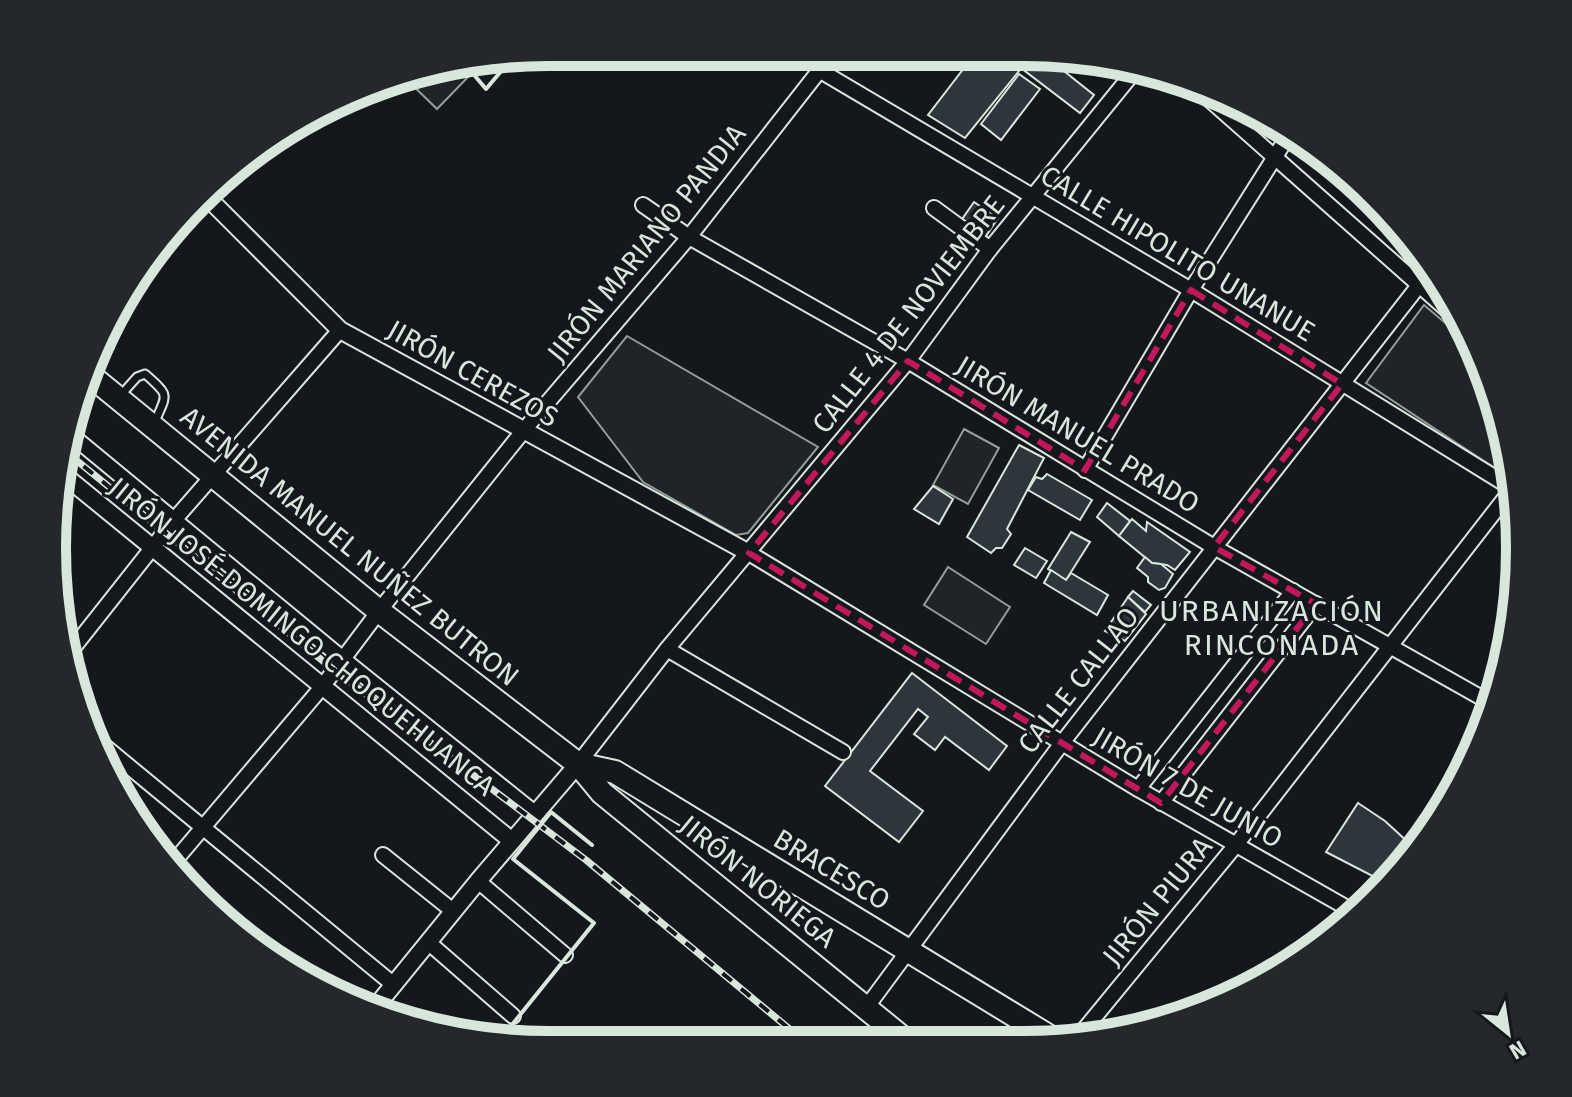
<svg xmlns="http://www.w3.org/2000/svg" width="1572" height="1097" font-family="'Fira Sans',sans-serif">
  <rect width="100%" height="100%" fill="#14181c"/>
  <!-- green -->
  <g fill="#202428" stroke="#939e99" stroke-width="2">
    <polygon points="457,64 469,76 437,109 403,76 420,69"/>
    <polygon points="1424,305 1475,348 1482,359 1505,475 1366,383"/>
    <polygon points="627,336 818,447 748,533 736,535 643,482 578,397"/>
    <polygon points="964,429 999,448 968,504 933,485"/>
    <polygon points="948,567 1010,607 986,644 924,605"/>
  </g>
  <!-- building -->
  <g fill="#2c363c" stroke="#d8e6dc" stroke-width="2">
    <polygon points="971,59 1002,60 1019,71 965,138 928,115"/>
    <polygon points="1028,60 1050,60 1094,95 1080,113 1021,68"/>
    <polygon points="1019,74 1040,89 1001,140 981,124"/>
    <polygon points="974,202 998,218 984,239 960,222"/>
    <polygon points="1019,445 1044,458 1007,529 1011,534 1002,548 996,548 991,553 967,537"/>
    <polygon points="1047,474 1092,500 1080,520 1028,490 1036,477 1042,479"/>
    <polygon points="933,486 953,499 939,524 914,509"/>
    <polygon points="1107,503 1130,521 1119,536 1097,517"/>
    <polygon points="1132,519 1146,531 1147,522 1190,552 1175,570 1167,565 1152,563 1119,536"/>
    <polygon points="1071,532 1090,542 1066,580 1048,569"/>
    <polygon points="1025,548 1047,561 1036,578 1014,565"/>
    <polygon points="1145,557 1152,563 1161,564 1173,574 1165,588 1159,590 1148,582 1148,577 1137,568"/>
    <polygon points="1051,570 1066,580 1071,573 1108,595 1097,615 1044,583"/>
    <polygon points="1133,591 1151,605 1145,612 1128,597"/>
    <polygon points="1128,597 1146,614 1125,641 1105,631"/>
    <polygon points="912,673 1007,746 989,770 945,737 935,750 914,734 928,717 918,709 870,771 923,811 899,842 825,786"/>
    <polygon points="1358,803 1385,821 1410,844 1386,883 1326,852"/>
  </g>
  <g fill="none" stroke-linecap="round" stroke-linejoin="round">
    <!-- service casing -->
    <g stroke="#d8e6dc" stroke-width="11">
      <g id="service">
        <polyline points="797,56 819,70"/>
        <path d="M120,396l17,-19 8,-3c26,23 22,19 9,50"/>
      </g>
    </g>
    <!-- minor casing -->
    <g stroke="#d8e6dc" stroke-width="18">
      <g id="minor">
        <polyline points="819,70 1191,290 1507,485"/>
        <polyline points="1201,92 1452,314"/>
        <polyline points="643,205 689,237 908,361 1214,547 1489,702"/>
        <polyline points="934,208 990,249"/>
        <polyline points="70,434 343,659 536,814"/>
        <polyline points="1085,470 1191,290 1290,133"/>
        <polyline points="749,553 1138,789 1356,913"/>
        <polyline points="667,649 843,752"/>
        <polyline points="66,657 175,519 340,330"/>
        <polyline points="92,736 394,985"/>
        <polyline points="578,764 667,649 908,361 990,249 1137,68"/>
        <polyline points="1138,789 1293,591"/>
        <polyline points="1161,803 1316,604"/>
        <polyline points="383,855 453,911"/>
        <polyline points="172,864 322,687 379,611 524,430 689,237 830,57"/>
        <polyline points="478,881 565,955"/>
        <polyline points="428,942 513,1016"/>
        <polyline points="379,1003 392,1014"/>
        <polyline points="866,1008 1062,743 1427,275"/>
        <polyline points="1079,1036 1235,846 1509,493"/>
      </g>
    </g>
    <!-- tertiary casing -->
    <g stroke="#d8e6dc" stroke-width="20">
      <g id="tertiary">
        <polyline points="205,195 340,330 749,553"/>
        <polyline points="60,472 512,841"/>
        <polyline points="373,1010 478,881 578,764"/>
      </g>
    </g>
    <!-- primary casing -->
    <g stroke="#d8e6dc" stroke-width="26">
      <g id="primary">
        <polyline points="86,372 379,611 578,764 602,793 904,1039"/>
        <polyline points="578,764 615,772 1050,1037"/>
      </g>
    </g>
    <!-- service -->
    <use href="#service" stroke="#14181c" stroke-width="7"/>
    <!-- minor -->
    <use href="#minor" stroke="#14181c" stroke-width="14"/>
    <!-- tertiary -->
    <use href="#tertiary" stroke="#14181c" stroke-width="16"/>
    <!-- primary -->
    <use href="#primary" stroke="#14181c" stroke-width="22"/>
    <!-- rail casing -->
    <g stroke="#d8e6dc" stroke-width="7">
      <polyline id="rail" points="65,451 334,670 586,860 804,1041"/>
    </g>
    <!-- rail -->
    <use href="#rail" stroke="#14181c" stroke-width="4" stroke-dasharray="12" stroke-linecap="butt"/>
    <!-- wall -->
    <g stroke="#d8e6dc" stroke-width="4">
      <polyline points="464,63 486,89 513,57"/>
      <polyline points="503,1036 594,923 513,859 551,812 592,845"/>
    </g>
  </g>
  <!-- marked area -->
  <path fill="none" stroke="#c2185b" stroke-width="6" stroke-dasharray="16 10" stroke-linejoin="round" d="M1191,290l151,94 -128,163 102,57 -155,199 -412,-250 159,-192 177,109z"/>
  <g text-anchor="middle" stroke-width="6" stroke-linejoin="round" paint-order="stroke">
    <!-- street labels -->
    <g font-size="28" fill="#d8e6dc" stroke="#14181c">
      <text transform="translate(646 243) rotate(-51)" y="10">JIRÓN MARIANO PANDIA</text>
      <text transform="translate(1178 253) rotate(31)" y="10">CALLE HIPOLITO UNANUE</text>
      <text transform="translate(908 314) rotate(-52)" y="10">CALLE 4 DE NOVIEMBRE</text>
      <text transform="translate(473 373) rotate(29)" y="10">JIRÓN CEREZOS</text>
      <text transform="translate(1078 434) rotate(31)" y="10">JIRÓN MANUEL PRADO</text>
      <text transform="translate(350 546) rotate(39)" y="10">AVENIDA MANUEL NUÑEZ BUTRON</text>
      <text transform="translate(302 636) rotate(39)" y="10">JIRÓN JOSÉ DOMINGO CHOQUEHUANCA</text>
      <text transform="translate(1078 680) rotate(-52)" y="10">CALLE CALLAO</text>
      <text transform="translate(1188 787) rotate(30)" y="10">JIRÓN 7 DE JUNIO</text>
      <text transform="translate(832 869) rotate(31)" y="10">BRACESCO</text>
      <text transform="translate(758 881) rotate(39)" y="10">JIRÓN NORIEGA</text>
      <text transform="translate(1157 901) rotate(-51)" y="10">JIRÓN PIURA</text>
    </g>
    <!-- neighbourhood labels -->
    <g font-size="30" letter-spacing="2" fill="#d8e6dc" stroke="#14181c">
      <text x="1272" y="621">URBANIZACIÓN<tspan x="1272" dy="34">RINCONADA</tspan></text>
    </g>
  </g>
  <!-- crop -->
  <path d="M0 0H1572V1097H0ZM548 66H1024A482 482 0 0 1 1506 548V549A482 482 0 0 1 1024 1031H548A482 482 0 0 1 66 549V548A482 482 0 0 1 548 66Z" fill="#24282b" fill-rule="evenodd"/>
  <path fill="none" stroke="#d8e6dc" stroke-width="10" d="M548 66H1024A482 482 0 0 1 1506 548V549A482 482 0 0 1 1024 1031H548A482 482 0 0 1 66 549V548A482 482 0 0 1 548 66Z"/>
  <!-- north arrow -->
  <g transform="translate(1508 1033) rotate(150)" stroke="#14181c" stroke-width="6" paint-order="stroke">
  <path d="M0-6L14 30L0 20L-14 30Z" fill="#d8e6dc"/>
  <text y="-12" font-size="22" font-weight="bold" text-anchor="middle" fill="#d8e6dc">N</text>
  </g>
</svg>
